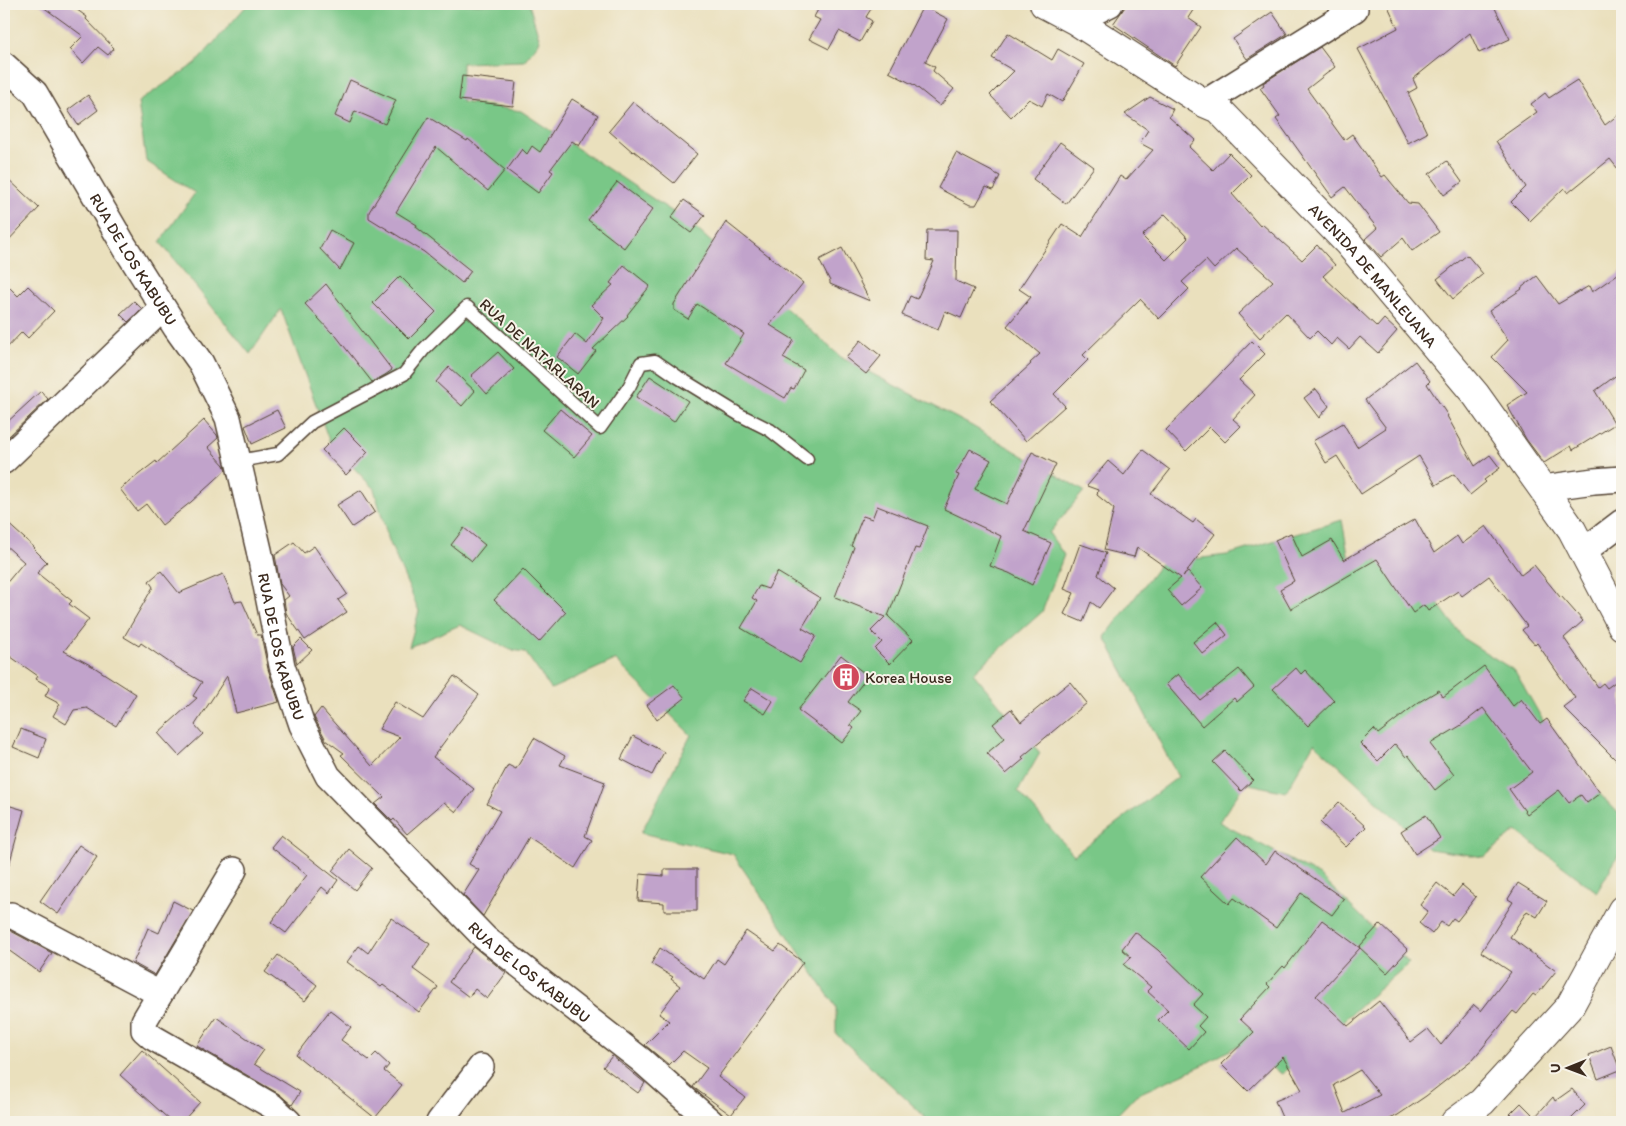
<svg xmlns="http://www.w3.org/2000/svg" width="1626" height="1126" font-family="Itim,sans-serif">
  <rect width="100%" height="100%" fill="#f7f3e8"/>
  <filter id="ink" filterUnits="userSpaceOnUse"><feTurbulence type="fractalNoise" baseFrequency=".02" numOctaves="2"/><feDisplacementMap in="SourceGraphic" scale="10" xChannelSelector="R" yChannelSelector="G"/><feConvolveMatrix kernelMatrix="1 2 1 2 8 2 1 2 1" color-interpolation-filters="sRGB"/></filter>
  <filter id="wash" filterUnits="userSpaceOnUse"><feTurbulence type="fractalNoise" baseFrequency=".0096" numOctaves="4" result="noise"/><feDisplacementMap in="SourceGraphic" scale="20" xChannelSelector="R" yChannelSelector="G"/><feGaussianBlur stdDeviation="1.12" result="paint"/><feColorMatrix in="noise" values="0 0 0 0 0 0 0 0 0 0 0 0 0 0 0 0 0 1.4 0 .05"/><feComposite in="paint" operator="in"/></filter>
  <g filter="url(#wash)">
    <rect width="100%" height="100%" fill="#eae0bd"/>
    <!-- green -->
    <polygon fill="#79c787" stroke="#5a7852" points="248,4 529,4 540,41 524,61 462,63 462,102 521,111 691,224 842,358 972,426 1084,491 1049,533 1064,555 1042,612 973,673 1040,753 1018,791 1074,855 1178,777 1105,637 1161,563 1227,555 1342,520 1350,565 1402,555 1464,639 1515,671 1563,756 1622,817 1622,849 1597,892 1516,831 1484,857 1429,849 1314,743 1286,792 1245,783 1219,822 1320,876 1409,963 1282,1074 1237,1046 1203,1065 1136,1095 1110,1122 929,1122 920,1112 836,1034 836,1007 733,854 641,833 691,735 615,660 551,689 525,652 511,650 460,625 409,647 419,611 389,541 374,489 330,443 281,309 250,354 160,242 195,193 146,161 138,102 196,63"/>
    <g id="blocks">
      <!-- building -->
      <g fill="#c1a3cb" fill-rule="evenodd">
        <polygon points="39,4 69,4 87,17 86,19 114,48 108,55 98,47 83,63 70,49 83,36"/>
        <polygon points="821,4 874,4 866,17 872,21 860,42 839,31 829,49 809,39 820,20 814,17"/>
        <polygon points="1127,4 1197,4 1188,18 1201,27 1175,66 1113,24"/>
        <polygon points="1387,4 1493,4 1510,39 1479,53 1470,33 1413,79 1417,88 1408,93 1427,133 1408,143 1358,49 1398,28"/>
        <polygon points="923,6 948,19 925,62 935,67 933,71 954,89 940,106 914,85 889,72"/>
        <polygon points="1272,12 1287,34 1247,59 1233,39"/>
        <polygon points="1008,33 1052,60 1058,49 1084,64 1062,102 1048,94 1042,106 1029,99 1011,117 990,95 1014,71 992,58"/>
        <polygon points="1320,47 1335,67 1307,89 1344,140 1352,134 1382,177 1385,175 1408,203 1418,204 1439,232 1412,251 1403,238 1381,257 1365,239 1377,228 1345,187 1332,197 1276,119 1280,116 1260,88 1264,85 1263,83"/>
        <polygon points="462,76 516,82 513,106 459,100"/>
        <polygon points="350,80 396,100 385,124 355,111 350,123 335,116"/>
        <polygon points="1577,80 1605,125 1622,112 1622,174 1610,159 1568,193 1564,188 1530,221 1511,202 1526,187 1496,141 1537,112 1531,104 1545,93 1549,98"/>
        <polygon points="88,95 98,110 78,125 68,110"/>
        <path d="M1150,97l23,12 -4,8 26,23 -6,7 24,23 16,-17 22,22 -19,19 28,32 2,-2 40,36 15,-15 18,20 -12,11 54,51 7,-8 13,12 -19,22 -18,-16 -11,12 -12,-11 -6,7 -14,-14 -7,7 -24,-25 -26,25 -22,-24 35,-33 -37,-33 -22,21 -8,-9 -24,22 7,7 -30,30 -19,-20 -57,56 5,5 -34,34 11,12 -39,35 -36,-40 41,-37 -1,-1 10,-9 -33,-28 24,-29 -12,-8 43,-65 20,13 38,-61 6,4 27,-30 -13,-7 8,-13 -23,-16zM1165,214l23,24 -22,22 -24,-24z"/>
        <polygon points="572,99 598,115 579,146 572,141 550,170 553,172 538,193 507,170 522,149 527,154 532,146 540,152"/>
        <polygon points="633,102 697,154 674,183 634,151 633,152 609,131"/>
        <polygon points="428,117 467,141 468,139 505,170 488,191 436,147 396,212 417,225 416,227 471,271 462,283 424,252 369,218 369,212"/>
        <polygon points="1060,142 1094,167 1066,204 1033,179"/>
        <polygon points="956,153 1000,176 993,190 986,187 976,205 970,205 938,188"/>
        <polygon points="1447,161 1462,182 1444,195 1429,174"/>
        <polygon points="4,175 39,208 4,245"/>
        <polygon points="617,182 653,209 624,248 588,220"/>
        <polygon points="684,200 705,215 691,233 671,218"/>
        <polygon points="726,222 803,283 770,325 794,340 783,358 804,370 794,389 791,388 785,398 726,363 744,334 697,304 688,319 674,310 674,304"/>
        <polygon points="330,230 354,243 340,270 320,249"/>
        <polygon points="927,230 957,230 956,281 974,289 961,318 945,311 938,330 902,315 910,296 917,299 934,261 926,260"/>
        <polygon points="842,248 870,301 830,284 830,281 819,260"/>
        <polygon points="1467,255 1483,274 1453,299 1437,279"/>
        <polygon points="624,265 650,286 627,315 628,316 593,349 596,351 578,374 557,357 575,334 587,344 604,318 591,305 613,285 610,283"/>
        <polygon points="1622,271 1622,371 1595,391 1615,424 1573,450 1571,446 1544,463 1526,439 1507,405 1527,392 1492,357 1508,340 1489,311 1522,289 1521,288 1537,276 1558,304 1589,286 1592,292"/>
        <polygon points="400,276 436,312 409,339 373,303"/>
        <polygon points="4,282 18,296 28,286 54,311 28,338 22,332 4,351"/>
        <polygon points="326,284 392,370 385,375 372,382 333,332 332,333 305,304"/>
        <polygon points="134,301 142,309 128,322 120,314"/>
        <polygon points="861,340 881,356 866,374 846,358"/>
        <polygon points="1252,341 1265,354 1239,380 1255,395 1233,419 1241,426 1225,442 1210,427 1186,451 1166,430"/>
        <polygon points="498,352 514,369 487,394 471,376"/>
        <polygon points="1415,361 1430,381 1427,384 1448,416 1447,416 1475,466 1490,455 1500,468 1484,480 1486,482 1470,495 1454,474 1436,485 1419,456 1361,494 1337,456 1326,463 1313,441 1343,423 1357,447 1386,428 1365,400"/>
        <polygon points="449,367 475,391 462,406 436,382"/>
        <polygon points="650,376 688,401 674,422 636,397"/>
        <polygon points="1316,389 1329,406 1319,418 1304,398"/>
        <polygon points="41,391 48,399 8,437 4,432 4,425"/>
        <polygon points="560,409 592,436 574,457 542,430"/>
        <polygon points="277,410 286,428 252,444 245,426"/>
        <polygon points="204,420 217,435 218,438 208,447 224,465 226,470 191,502 162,525 146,504 137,511 120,489 156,461 157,463"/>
        <polygon points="344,428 368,452 346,475 322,450"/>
        <polygon points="970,449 991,460 975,489 1007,504 1032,452 1056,464 1024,531 1051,543 1032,585 1009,573 990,566 1001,536 944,509 959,475 956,474"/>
        <polygon points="1143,450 1170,470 1151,494 1193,523 1196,519 1215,534 1183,576 1188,572 1202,588 1181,606 1167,590 1181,578 1137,547 1134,557 1104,550 1114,509 1097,495 1098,490 1087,486 1108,461 1124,475"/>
        <polygon points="361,490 375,512 352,527 337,505"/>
        <polygon points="877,506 928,526 919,549 915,548 888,616 913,640 890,664 875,649 882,642 871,631 885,617 835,597 854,547 851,546 863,516 872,519"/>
        <polygon points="1415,519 1434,553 1457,536 1462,544 1486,526 1521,575 1534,565 1560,597 1561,596 1583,621 1564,638 1598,687 1603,683 1607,688 1622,677 1622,766 1563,707 1575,698 1537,643 1535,645 1522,630 1527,626 1489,576 1462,596 1458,591 1428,611 1424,605 1413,613 1377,559 1291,609 1280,589 1294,581 1275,540 1291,533 1302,557 1332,540 1344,560"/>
        <polygon points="4,520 35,548 34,549 47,562 37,573 72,601 69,604 89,619 64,651 94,667 136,694 116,726 87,708 74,710 66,724 53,716 60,704 45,696 50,687 36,679 38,676 4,652 4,586 24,562 4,544"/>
        <polygon points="464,528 485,545 472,561 451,545"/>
        <polygon points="294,542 304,553 314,546 347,594 338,600 347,612 305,640 286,613 284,600 289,596 280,584 275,555"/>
        <polygon points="1080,544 1106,553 1098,575 1114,588 1099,608 1091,602 1083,622 1064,614 1074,593 1064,589"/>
        <polygon points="523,569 566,612 539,642 494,600"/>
        <polygon points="161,571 179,593 223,574 235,602 242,601 257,635 261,635 268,669 279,702 236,713 227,676 195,725 203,734 179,756 158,733 197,698 193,696 202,682 173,665 141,643 139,646 124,637 153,587 149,581"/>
        <polygon points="777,572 820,598 802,628 816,636 800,663 741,628 757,601 752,598 759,586 768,589"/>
        <polygon points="1217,622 1227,635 1203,654 1193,642"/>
        <polygon points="301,639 312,650 297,664 293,647"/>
        <polygon points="841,655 868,676 848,702 861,711 850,725 854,728 842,743 798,710"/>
        <polygon points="1484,666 1513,706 1521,699 1540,724 1547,719 1600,793 1587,803 1581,795 1569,803 1559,790 1527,814 1509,789 1532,772 1483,708 1460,726 1430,744 1454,775 1435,790 1408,755 1406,757 1395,744 1378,761 1360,743 1374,729 1378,734 1419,702 1439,690 1443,697"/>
        <polygon points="1296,668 1301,674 1305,670 1334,701 1308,726 1273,689"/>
        <polygon points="1239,669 1254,687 1237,702 1234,698 1202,726 1166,684 1178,674 1200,700"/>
        <polygon points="454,676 479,695 433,757 474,789 456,812 444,802 407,834 394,819 392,821 375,804 384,797 341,755 344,753 326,740 314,717 321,708 372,766 400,737 379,729 395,702 423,719"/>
        <polygon points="1070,682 1087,703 1022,757 1024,759 1006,774 987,753 1005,738 993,724 1011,709 1021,722"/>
        <polygon points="674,685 685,698 657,720 647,705"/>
        <polygon points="752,688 773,701 765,714 743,701"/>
        <polygon points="21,729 46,739 39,758 13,747"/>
        <polygon points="633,736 664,752 652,775 621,759"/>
        <polygon points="534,738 565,756 560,765 605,782 585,836 592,840 575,868 529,837 483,916 463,895 479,870 469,864 500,811 487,804 508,765 516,769"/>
        <polygon points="1225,751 1253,780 1241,791 1213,762"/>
        <polygon points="1339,802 1366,827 1346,847 1320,822"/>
        <polygon points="4,804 24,810 9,865 4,864"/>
        <polygon points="1426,815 1440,838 1415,854 1401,831"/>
        <polygon points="281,835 338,880 329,893 322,887 286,933 271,922 307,875 271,847"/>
        <polygon points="1237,837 1266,864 1275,851 1344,899 1332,915 1301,893 1276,928 1234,898 1229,904 1200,877"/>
        <polygon points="79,845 97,857 58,914 40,901"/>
        <polygon points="349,849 372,868 355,890 332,871"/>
        <polygon points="664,869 697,869 697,911 664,911 664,903 638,901 640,874 664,876"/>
        <polygon points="1437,883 1453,896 1462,885 1476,897 1457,921 1453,918 1447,926 1441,922 1432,934 1419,923 1428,911 1420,905"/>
        <path d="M1518,883l29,18 -10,16 -10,-6 -17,26 46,34 -20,25 -3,-2 -16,20 -4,-3 -40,48 -47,37 -28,19 -14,7h-100l-9,-21 27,-11 -19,-33 -35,34 -27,-27 33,-32 -14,-13 30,-32 -3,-3 16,-18 2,2 37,-48 38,28 -44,48 32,30 31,-25 32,41 17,-13 13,16 33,-40 7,6 30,-39 -30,-20 32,-50 -5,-3zM1360,1070l20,25 -35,18 -11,-28z"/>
        <polygon points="173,901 193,911 155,975 133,963 148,928 159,933"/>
        <polygon points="391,918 430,944 413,969 438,987 419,1012 383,985 381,987 347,962 359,946 368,953"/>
        <polygon points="1380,924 1408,950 1387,973 1359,947"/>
        <polygon points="9,930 52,953 39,972 4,947 4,931"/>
        <polygon points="746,931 775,951 780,945 803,962 718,1077 745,1097 731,1115 693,1087 707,1068 683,1051 669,1065 645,1045 669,1021 659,1014 680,986 671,979 673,977 651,964 660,948 704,979 717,959 724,964"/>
        <polygon points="1135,932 1158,950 1203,994 1193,1005 1206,1017 1198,1026 1204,1032 1189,1049 1158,1020 1168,1010 1147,991 1151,987 1124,965 1131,957 1122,949"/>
        <polygon points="474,947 506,973 487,999 475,989 469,997 449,982"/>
        <polygon points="278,955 317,985 305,1001 265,972"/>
        <polygon points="330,1010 351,1027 341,1040 369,1060 376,1053 389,1065 384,1071 402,1085 375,1118 296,1055"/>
        <polygon points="216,1017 264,1050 254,1064 300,1092 292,1105 279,1094 197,1046"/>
        <polygon points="1611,1046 1620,1070 1598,1079 1589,1055"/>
        <polygon points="142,1050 200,1102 182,1122 172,1122 120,1075"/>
        <polygon points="612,1056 645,1083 638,1093 603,1067"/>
        <polygon points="1572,1089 1585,1105 1568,1122 1502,1122 1521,1103 1535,1117 1553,1097 1555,1101"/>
      </g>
    </g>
  </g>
  <g filter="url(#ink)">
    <use href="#blocks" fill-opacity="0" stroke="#554536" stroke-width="1"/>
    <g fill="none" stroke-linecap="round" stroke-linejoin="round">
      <!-- lane casing -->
      <g stroke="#554536" stroke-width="15">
        <polyline id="lane" points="239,461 278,454 312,422 404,374 424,349 467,307 600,428 629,387 641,363 655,361 678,377 740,415 770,430 807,459"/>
      </g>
      <!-- street casing -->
      <g stroke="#554536" stroke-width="28">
        <g id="street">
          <polyline points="1076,21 1110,4"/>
          <path id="s1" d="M4,65l31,28 90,154 51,81 25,35 27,55 31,132 23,116 20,59 26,51 157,162 156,122 70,62"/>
          <polyline points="1204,103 1355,9"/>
          <polyline points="4,461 163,308"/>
          <polyline points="1543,488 1594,481 1622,479"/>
          <polyline points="1584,551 1622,522"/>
          <polyline points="234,870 144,1021 144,1030 152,1037 272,1106 289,1122"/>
          <polyline points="4,917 11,915 160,994"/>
          <polyline points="439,1122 481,1067"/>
        </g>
      </g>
      <!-- secondary casing -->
      <g stroke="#554536" stroke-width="30">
        <g id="secondary">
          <path id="s2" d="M1044,4l32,17 128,82 14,6 130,134 128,152 96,135 50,96"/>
          <polyline points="1455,1122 1482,1102 1570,1006 1622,910"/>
        </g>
      </g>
      <!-- lane -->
      <use href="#lane" stroke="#fff" stroke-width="12"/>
      <!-- street -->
      <use href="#street" stroke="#fff" stroke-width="25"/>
      <!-- secondary -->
      <use href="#secondary" stroke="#fff" stroke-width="28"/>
    </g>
  </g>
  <!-- icons -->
  <defs>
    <g id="building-disc" transform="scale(1.4375)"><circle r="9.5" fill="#d1495b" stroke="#f7f3e8"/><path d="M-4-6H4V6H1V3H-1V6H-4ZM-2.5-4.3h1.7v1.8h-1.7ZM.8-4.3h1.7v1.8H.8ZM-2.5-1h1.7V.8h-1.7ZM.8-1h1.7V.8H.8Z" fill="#fff"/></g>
  </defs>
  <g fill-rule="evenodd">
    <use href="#building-disc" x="846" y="677"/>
  </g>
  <g text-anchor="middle" stroke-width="4" stroke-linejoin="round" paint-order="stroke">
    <!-- street labels -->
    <g font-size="16" fill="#3b2a1e" stroke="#f7f3e8">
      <text dy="6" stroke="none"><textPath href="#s1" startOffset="235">RUA DE LOS KABUBU</textPath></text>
      <text dy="6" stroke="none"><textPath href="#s2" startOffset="431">AVENIDA DE MANLEUANA</textPath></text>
      <text transform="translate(540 353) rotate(42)" y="6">RUA DE NATARLARAN</text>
      <text dy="6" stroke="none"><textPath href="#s1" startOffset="655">RUA DE LOS KABUBU</textPath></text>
      <text dy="6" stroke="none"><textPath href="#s1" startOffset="1075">RUA DE LOS KABUBU</textPath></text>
    </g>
    <!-- poi labels -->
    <g font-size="16" fill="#3b2a1e" stroke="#f7f3e8" text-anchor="start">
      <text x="865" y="683">Korea House</text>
    </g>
  </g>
  <!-- margin -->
  <rect width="1626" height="1126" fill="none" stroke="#f7f3e8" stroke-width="20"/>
  <!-- north arrow -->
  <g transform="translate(1568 1068) rotate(269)" stroke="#f7f3e8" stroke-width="4" paint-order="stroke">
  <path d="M0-4L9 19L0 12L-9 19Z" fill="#3b2a1e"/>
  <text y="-8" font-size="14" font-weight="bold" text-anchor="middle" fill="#3b2a1e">U</text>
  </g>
</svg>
